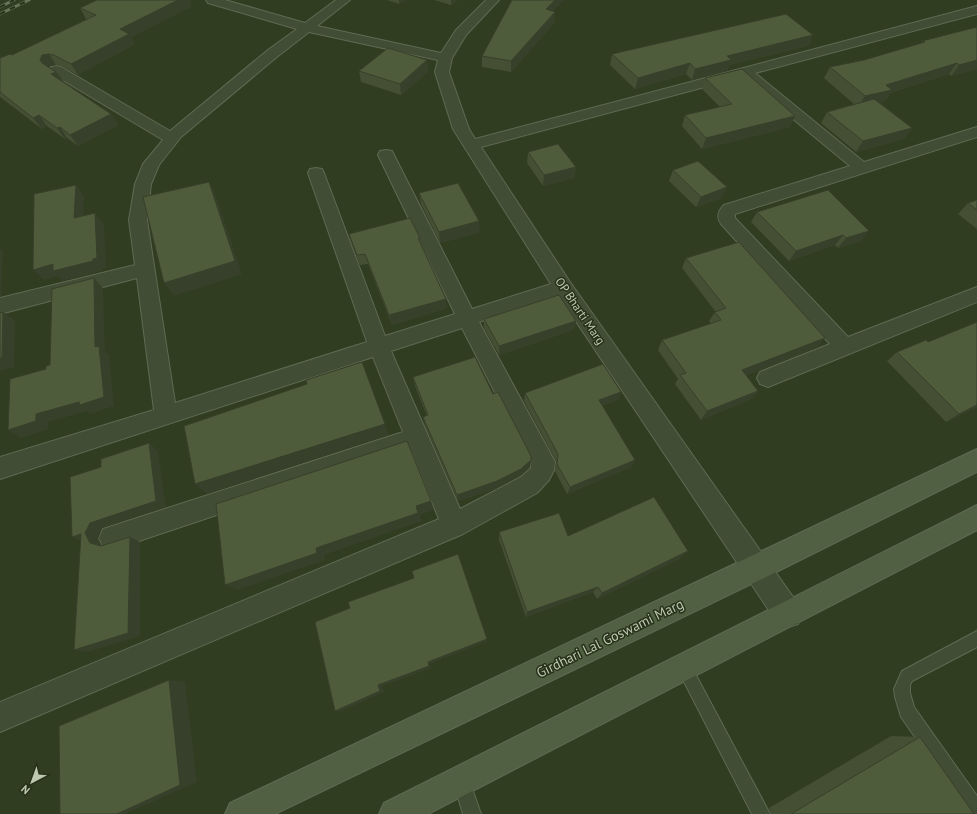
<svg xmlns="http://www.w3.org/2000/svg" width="977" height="814" font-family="'PT Sans',sans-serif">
  <rect width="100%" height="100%" fill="#303d21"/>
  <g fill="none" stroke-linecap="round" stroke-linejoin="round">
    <!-- service casing -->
    <g stroke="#5f6a53" stroke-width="2">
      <g id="service">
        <polygon points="977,631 977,647 912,681 910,685 910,693 914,707 977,796 977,814 969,814 901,717 895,697 894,689 902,671"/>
        <polygon points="684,659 689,662 770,814 752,814 679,672 676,667 679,662"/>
        <polygon points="461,772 467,774 481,814 463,814 453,780 455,774"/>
      </g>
    </g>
    <!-- minor casing -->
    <g stroke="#5f6a53" stroke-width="2">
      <path id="minor" d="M206,0h19l80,23 31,-23h14l-33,26 124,27 15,-23 30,-30h13l-33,35 -14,23 -3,14 20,57 6,10 502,-133v8l-222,59 109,89 113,-35v10l-242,77v4l113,119 129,-50v15l-209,85 -8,-3 -3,-6 3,-6 70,-28 -109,-120c-5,-7 -3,-13 3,-19l126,-39 -108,-89 -261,70 89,135 228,322 3,10 -3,10 -10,3 -10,-3 -219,-328 -80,26 76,140 -1,8 -5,10 -12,13 -74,41 -463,198v-30l439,-183 -28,-69 -299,100 -9,-3 -4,-9 4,-9 9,-3 291,-94 -30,-75 -373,122v-22l154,-47 -17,-132 -137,36v-16l135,-33 -6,-45 6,-36 8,-20 20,-24 -112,-67 -2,-3 2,-3 5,-1 5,1 109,64 98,-81 29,-21 -89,-26zM309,32l129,28 -3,12 18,57 98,155 -79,25 -78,-154 -2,-4 -6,-1 -6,1 -2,4 77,159 -70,22 -61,-163 -2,-4 -6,-1 -6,1 -2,4 59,169 -192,61 -28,-183 4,-36 8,-19 22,-28 97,-81zM462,328l69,135v5l-10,9 -61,32 -69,-158z"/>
    </g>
    <!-- secondary casing -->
    <g stroke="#5f6a53" stroke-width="2">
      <g id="secondary">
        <polygon points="977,449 977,472 766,577 275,814 225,814 230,803"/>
        <polygon points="977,505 977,530 428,814 379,814 384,803"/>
      </g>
    </g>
    <!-- service -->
    <use href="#service" fill="#424d35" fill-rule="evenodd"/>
    <!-- minor -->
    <use href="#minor" fill="#424d35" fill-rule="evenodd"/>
    <!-- secondary -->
    <use href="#secondary" fill="#516042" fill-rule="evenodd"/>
    <!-- rail casing -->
    <g stroke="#667456" stroke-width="3">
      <g id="rail">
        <polyline points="0,7 14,0"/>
        <polyline points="0,14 29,0"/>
      </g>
    </g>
    <!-- rail -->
    <use href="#rail" stroke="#27311a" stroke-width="2" stroke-dasharray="5.5" stroke-linecap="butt"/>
  </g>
  <!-- wall -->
  <g fill="#444f34">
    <polygon points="387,0 405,0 399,4"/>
    <polygon points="434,0 458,0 451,5"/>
    <polygon points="192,6 131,37 135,44 78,75 61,66 56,65 50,66 49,67 63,83 111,114 118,125 78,146 67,138 65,139 47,126 42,129 0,97 0,58 12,55 87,19 86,19 80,8"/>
    <polygon points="553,11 555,12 554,23 511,72 482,67 482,56"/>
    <polygon points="977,27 977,69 951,76 949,74 890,93 885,101 879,102 912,128 904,139 856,152 821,123 827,112 854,104 824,78 830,67 864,60 921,44 922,41"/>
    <polygon points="813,35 808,46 729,65 727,71 692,80 686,74 635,89 610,65 612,54"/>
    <polygon points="427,60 428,72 401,95 361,82 359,71"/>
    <polygon points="705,78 795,116 790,127 702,149 682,126 685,115 720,107 702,89"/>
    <polygon points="528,152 576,167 574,178 543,186 527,163"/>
    <polygon points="673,170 722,198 696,207 669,181"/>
    <polygon points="828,190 861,241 838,248 835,245 789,261 751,222 757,212"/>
    <polygon points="419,193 480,232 440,243 421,204"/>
    <polygon points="977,200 977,229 958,214 968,203"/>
    <polygon points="349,234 421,244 447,308 392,325 368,264 360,265 352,245"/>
    <polygon points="686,258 817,348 746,375 758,391 751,399 701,420 675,384 678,379 658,350 662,340 711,324 709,321 715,312 715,311 682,268"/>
    <polygon points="484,319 576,321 573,330 499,355 484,328"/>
    <polygon points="897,352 977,407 946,422 887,361"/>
    <polygon points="413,377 493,394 530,467 520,476 497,488 458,501 425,425 423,417 427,416 415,386"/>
    <polygon points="621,392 618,400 602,406 635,460 631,467 567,494 555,471 556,461 524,401 525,393"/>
    <polygon points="499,532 568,536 688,551 679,559 597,599 593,592 526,617 499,540"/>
    <polygon points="891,736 920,737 974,814 771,814 769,808"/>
  </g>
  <!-- shaded-wall -->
  <g fill="#37402a">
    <polygon points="178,0 190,0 192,6 131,37 135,44 78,75 71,64 120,29"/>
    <polygon points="399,0 405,0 399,4"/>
    <polygon points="451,0 458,0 451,5"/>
    <polygon points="555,0 564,0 545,20 546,9"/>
    <polygon points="555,12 554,23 511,72 511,61"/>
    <polygon points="813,35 808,46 729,65 727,71 692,80 695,69 727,56"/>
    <polygon points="49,54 56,65 50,66 48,71 40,60 42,55"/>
    <polygon points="427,60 428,72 401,95 400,84"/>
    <polygon points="977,60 977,69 951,76 959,65"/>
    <polygon points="690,63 686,74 635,89 638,78"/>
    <polygon points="957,63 949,74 890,93 885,101 858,107 865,96 886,85"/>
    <polygon points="56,72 64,82 58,85 51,74"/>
    <polygon points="111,114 118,125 78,146 70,135"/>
    <polygon points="39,115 47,126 42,129 33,118"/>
    <polygon points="795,116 790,127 702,149 706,138"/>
    <polygon points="60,127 67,138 65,139 57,128"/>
    <polygon points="912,128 904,139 856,152 863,141"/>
    <polygon points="576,167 574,178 543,186 544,175"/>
    <polygon points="209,182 216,196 242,274 174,296 164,283"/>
    <polygon points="76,185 84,196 83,229 74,218"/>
    <polygon points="727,187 722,198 696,207 701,197"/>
    <polygon points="95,213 104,224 106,268 102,269 102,271 63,281 58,276 44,280 33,270"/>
    <polygon points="479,221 480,232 440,243 439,232"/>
    <polygon points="869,231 861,241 838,248 846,238"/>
    <polygon points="843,235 835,245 789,261 796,251"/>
    <polygon points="0,249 3,252 1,296 0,297"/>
    <polygon points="94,278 103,288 105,352 109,355 114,406 90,414 87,411 48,422 48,429 21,438 8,430 36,414 95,347"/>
    <polygon points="446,299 447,308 392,325 389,315"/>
    <polygon points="3,312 15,321 14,367 0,371 0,358"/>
    <polygon points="576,321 573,330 499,355 499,346"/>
    <polygon points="825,338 817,348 735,379 742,370"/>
    <polygon points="758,391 751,399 701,420 707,411"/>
    <polygon points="621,392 618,400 596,409 599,400"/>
    <polygon points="977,405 977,407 946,422 959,414"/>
    <polygon points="385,424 389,435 207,494 195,484"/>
    <polygon points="149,443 158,451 166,507 102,528 98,539 103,548 84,542 72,537 81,534 90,523"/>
    <polygon points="531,460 530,467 520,476 497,488 458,501 457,495"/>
    <polygon points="635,460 631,467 567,494 570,487"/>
    <polygon points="431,501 434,510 420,515 422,521 324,555 325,560 237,590 225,585 316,548 416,506"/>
    <polygon points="130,537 140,542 140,636 88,652 74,650"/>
    <polygon points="688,551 679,559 597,599 602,593"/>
    <polygon points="598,587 593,592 526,617 527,612"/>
    <polygon points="487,639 487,641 430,664 431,668 382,686 384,692 341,711 335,711 378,685 428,662"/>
    <polygon points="169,680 185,682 197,782 125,814 117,814"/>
  </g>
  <!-- building -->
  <g fill="#4f5c3c" stroke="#37402a">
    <polygon points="97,0 178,0 120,29 129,34 71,64 54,55 49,54 42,55 40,60 42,63 56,72 51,74 111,114 70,135 60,127 57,128 39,115 33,118 0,92 0,58 10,54 12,55 96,15 80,8"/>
    <polygon points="512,0 555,0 546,9 555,12 511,61 482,56"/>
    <polygon points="786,14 813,35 727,56 731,60 695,69 690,63 638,78 612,54"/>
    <polygon points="977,27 977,60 959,65 957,63 886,85 892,90 865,96 830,67 864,60 925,42 922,41"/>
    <polygon points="388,48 427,60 400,84 359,71"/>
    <polygon points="742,69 795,116 706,138 685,115 732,104 705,78"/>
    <polygon points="874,99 912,128 863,141 827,112"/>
    <polygon points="558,144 576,167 544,175 528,152"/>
    <polygon points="698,161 727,187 701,197 673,170"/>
    <polygon points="209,182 235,261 164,283 143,197"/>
    <polygon points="458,183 479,221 439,232 419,193"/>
    <polygon points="76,185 74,218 95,213 97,258 93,259 93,261 53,271 53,264 33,270 34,194"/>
    <polygon points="828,190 869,231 846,238 843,235 796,251 757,212"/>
    <polygon points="977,200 977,210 968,203"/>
    <polygon points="410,218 420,238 418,238 446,299 389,315 365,254 357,255 349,234"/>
    <polygon points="739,242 825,338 742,370 758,391 707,411 680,375 686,373 662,340 721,320 715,312 726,308 686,258"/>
    <polygon points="94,278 95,347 99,346 104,397 80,405 79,402 36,414 36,421 8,430 10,379 46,369 46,366 50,365 52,289"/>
    <polygon points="559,295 576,321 499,346 484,319"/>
    <polygon points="3,312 2,358 0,358 0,313"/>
    <polygon points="977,322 977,405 959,414 897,352 926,340 928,342"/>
    <polygon points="475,357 493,394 498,392 531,456 531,460 521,469 497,481 457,495 423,417 428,415 413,377"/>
    <polygon points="362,362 385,424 195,484 184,426 307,384 306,380"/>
    <polygon points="603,364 621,392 599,400 635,460 570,487 557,464 558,454 525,393"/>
    <polygon points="407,441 431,501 416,506 418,513 316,548 317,553 225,585 216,504"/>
    <polygon points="149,443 156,501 90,523 85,533 90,543 101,546 130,537 128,633 74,650 81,534 72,537 70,477 101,467 101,459"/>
    <polygon points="654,497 688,551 602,593 598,587 527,612 499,532 559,513 568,536"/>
    <polygon points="458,554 487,639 428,662 429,666 378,685 380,691 335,711 315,622 350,608 348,602 414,578 412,571"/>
    <polygon points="169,680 180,785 117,814 60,814 59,726"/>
    <polygon points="920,737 974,814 791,814"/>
  </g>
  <g text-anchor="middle" stroke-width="3" stroke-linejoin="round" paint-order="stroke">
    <!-- street labels -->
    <g font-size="12" fill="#bcc8b0" stroke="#27311a">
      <text transform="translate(580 311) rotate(56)" y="4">OP Bharti Marg</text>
    </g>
    <!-- near-street labels -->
    <g font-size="14" fill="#bcc8b0" stroke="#27311a">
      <text transform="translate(610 638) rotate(-26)" y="5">Girdhari Lal Goswami Marg</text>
    </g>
  </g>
  <!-- north arrow -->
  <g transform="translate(32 782) rotate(221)" stroke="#27311a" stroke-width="3" paint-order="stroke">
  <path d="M0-3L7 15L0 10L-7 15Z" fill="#bcc8b0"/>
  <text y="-6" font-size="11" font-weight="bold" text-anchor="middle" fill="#bcc8b0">N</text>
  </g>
</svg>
